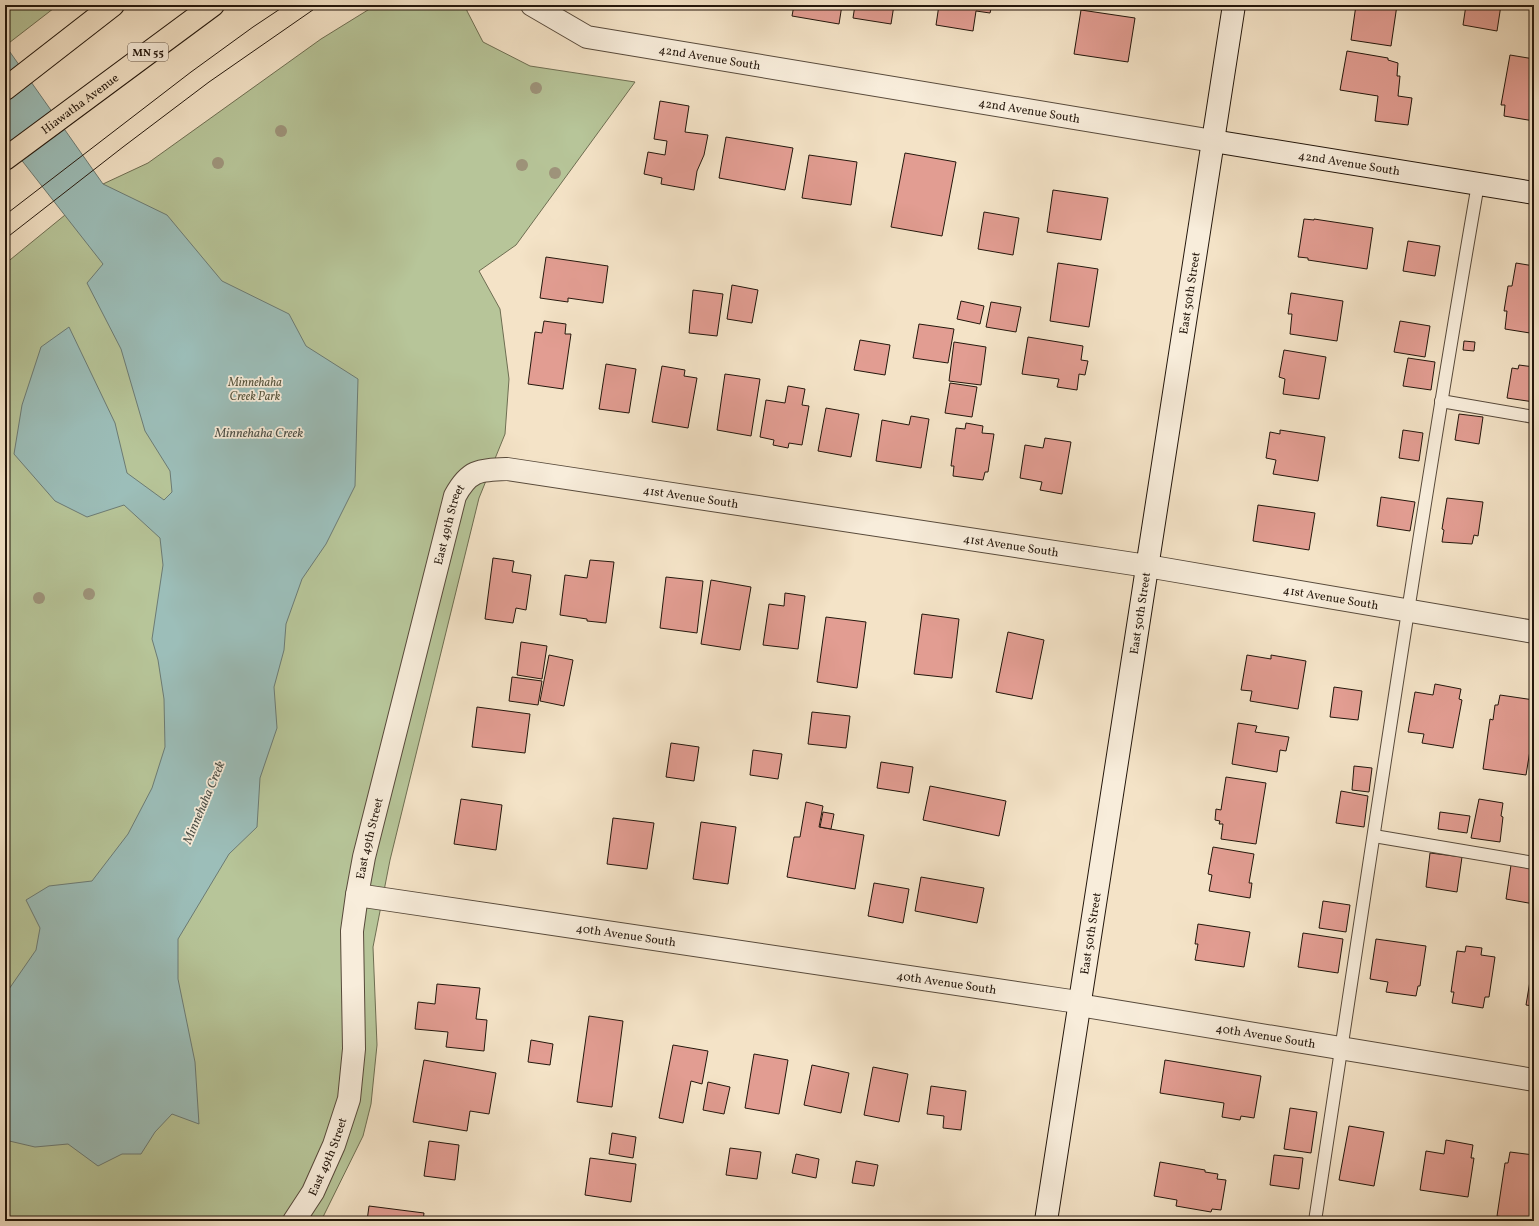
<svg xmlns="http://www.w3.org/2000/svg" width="1539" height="1226" font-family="Vollkorn,serif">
  <rect width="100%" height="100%" fill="#f4e3c7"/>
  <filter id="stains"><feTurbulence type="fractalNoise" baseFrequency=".005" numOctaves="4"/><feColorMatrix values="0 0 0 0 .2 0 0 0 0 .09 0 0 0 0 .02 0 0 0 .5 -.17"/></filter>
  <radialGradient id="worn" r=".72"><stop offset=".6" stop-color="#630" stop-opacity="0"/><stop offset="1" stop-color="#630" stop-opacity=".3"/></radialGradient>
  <!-- green -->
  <g fill="#b7c599" stroke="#6e6e52">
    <polygon points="5,5 58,5 5,46"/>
    <polygon points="376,5 466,5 467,11 483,42 530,66 635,82 516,245 479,271 500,309 509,379 505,434 479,498 390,860 373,947 377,1045 371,1104 363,1136 321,1221 5,1221 5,264 103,184 148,163 321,39"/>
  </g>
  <!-- water -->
  <polygon fill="#9cbeb9" stroke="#6c7b74" points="5,45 103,184 167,215 222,281 289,314 306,346 358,379 355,486 326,544 302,579 286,624 284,650 274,687 277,728 260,778 257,827 229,854 178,939 178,979 195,1062 199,1124 172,1114 155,1132 141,1154 122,1154 98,1166 68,1144 35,1147 5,1140 5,990 9,989 36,950 40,928 26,900 49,886 92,881 128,834 152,788 165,747 164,699 158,660 152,639 163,565 160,538 124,505 87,517 55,501 14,454 22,405 41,347 69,327 115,423 127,473 164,500 172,492 170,471 145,431 121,349 87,283 103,264 5,139"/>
  <!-- building -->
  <g fill="#e29d92" stroke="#24170c">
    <polygon points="794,5 842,5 839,24 792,16"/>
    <polygon points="855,5 894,5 891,24 853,18"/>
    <polygon points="939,5 992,5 990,13 976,11 973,31 936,25"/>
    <polygon points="1356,5 1397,5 1391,46 1351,40"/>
    <polygon points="1466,5 1501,5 1497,31 1463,25"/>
    <polygon points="1081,10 1135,18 1128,62 1074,54"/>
    <polygon points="1347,51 1388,58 1388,60 1398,63 1397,76 1400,76 1398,96 1412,98 1408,125 1375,121 1378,96 1340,90"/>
    <polygon points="1510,55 1534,59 1534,121 1504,116 1505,105 1501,105"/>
    <polygon points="660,101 689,106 685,132 708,135 704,155 697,171 694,190 661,184 662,178 644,174 648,152 665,155 667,141 654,139"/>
    <polygon points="726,137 793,148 785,190 719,178"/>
    <polygon points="905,153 956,162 942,236 891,227"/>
    <polygon points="809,155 857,162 851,205 802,198"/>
    <polygon points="1053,190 1108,198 1101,240 1047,232"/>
    <polygon points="984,212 1019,218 1013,255 978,249"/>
    <polygon points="1304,219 1314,220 1314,219 1373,228 1367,269 1308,260 1308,258 1298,257"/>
    <polygon points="1408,241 1440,246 1435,276 1403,271"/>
    <polygon points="546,257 608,266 603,303 568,298 568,302 540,298"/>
    <polygon points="1058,263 1098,269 1089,327 1050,321"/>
    <polygon points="1516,263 1534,266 1534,324 1532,323 1530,333 1505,329 1507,311 1504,311 1508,286 1512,286"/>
    <polygon points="732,285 758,290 752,323 727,319"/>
    <polygon points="693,290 723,294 717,336 689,333"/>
    <polygon points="1291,293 1343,301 1337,341 1290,334 1292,314 1288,314"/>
    <polygon points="961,301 984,306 980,324 957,319"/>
    <polygon points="991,302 1021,307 1016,332 986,327"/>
    <polygon points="544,321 566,324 565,334 571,334 563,389 528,384 535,332 542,333"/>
    <polygon points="1400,321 1430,326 1425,357 1394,352"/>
    <polygon points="919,324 954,329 948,363 913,358"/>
    <polygon points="1028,337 1083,346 1081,360 1088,361 1085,375 1079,374 1077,390 1057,387 1059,379 1022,374"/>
    <polygon points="860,340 890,345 885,375 854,370"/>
    <polygon points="1464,341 1475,342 1474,351 1463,350"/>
    <polygon points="954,342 986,347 981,385 949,381"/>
    <polygon points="1284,350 1326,357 1319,399 1283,394 1285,379 1279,377"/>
    <polygon points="1408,358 1435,362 1431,390 1403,386"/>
    <polygon points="606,364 636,369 629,413 599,409"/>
    <polygon points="1519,365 1534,367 1534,402 1507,398 1512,368 1518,369"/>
    <polygon points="662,366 685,370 684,376 697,378 688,428 652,422"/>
    <polygon points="725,374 760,379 751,436 717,430"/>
    <polygon points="950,383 977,387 972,417 945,413"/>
    <polygon points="788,386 805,389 802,405 809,406 802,445 789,443 788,448 773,445 774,440 760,437 766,400 785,403"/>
    <polygon points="826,408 859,414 851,457 818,451"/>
    <polygon points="1459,414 1483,417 1479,444 1455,440"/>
    <polygon points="911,416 929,419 921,468 876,461 882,420 909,425"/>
    <polygon points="966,423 983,426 982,433 994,434 988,472 985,472 983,480 953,476 954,466 951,466 956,428 965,429"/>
    <polygon points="1280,430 1325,437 1318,481 1273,474 1276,460 1266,458 1270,432 1280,434"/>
    <polygon points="1403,430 1423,433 1419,461 1399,458"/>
    <polygon points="1045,438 1071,442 1062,494 1040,490 1042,482 1020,478 1025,445 1043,448"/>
    <polygon points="1381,497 1415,502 1410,531 1377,526"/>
    <polygon points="1447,498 1483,502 1478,536 1474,535 1472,544 1442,542 1444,530 1442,529"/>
    <polygon points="1258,505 1315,513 1309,550 1253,541"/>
    <polygon points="493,558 514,561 512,572 531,575 526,610 516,608 513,623 485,619"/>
    <polygon points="590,560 614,562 606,623 587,621 587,619 560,615 565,575 587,578"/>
    <polygon points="666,577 703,581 697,633 660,628"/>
    <polygon points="711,580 751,587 740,650 701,644"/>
    <polygon points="785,593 805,596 798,649 763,645 769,604 784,606"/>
    <polygon points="922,614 959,619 952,678 914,674"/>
    <polygon points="826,617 866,622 857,688 817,682"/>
    <polygon points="1008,632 1044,640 1032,699 996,692"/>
    <polygon points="521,642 547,646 542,679 517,675"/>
    <polygon points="549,655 573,660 564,706 540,701"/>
    <polygon points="1247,655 1271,659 1271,655 1306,661 1298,709 1250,701 1252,691 1241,690"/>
    <polygon points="512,677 542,681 538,705 509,701"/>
    <polygon points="1435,684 1461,689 1459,699 1462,700 1453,748 1422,743 1424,734 1408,732 1415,692 1433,695"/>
    <polygon points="1334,687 1362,691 1358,720 1330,717"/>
    <polygon points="1500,695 1534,700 1534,726 1526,775 1483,769 1490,719 1493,720 1495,705 1498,705"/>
    <polygon points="477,707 530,714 525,753 472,747"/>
    <polygon points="812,712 850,716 846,748 808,744"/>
    <polygon points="1238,723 1257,726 1255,732 1289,737 1286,751 1280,750 1277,772 1232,764"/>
    <polygon points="671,743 699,747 694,781 666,777"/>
    <polygon points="753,750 782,754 778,779 750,775"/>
    <polygon points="881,762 913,767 909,793 877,788"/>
    <polygon points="1354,766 1372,768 1369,792 1352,790"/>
    <polygon points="1226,777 1266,783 1256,844 1221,839 1223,824 1219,824 1220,821 1215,820 1216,809 1221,810"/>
    <polygon points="930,786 1006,801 999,836 923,820"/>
    <polygon points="1341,791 1368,796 1364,827 1336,823"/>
    <polygon points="461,799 502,805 496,850 454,844"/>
    <polygon points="1479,799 1503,803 1501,816 1503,817 1500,842 1471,838"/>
    <polygon points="806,802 823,806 819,827 864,835 855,889 787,877 794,837 800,837"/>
    <polygon points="823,812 834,814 831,829 820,827"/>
    <polygon points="1440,812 1470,816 1467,833 1438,829"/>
    <polygon points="613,818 654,823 647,869 607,864"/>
    <polygon points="701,822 736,827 728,884 693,879"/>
    <polygon points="1213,847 1254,854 1249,883 1252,883 1250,898 1209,891 1212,875 1208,874"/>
    <polygon points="1430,853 1462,857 1457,892 1426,887"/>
    <polygon points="1511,865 1534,869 1534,904 1506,899"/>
    <polygon points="921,877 984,888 977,923 915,911"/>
    <polygon points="874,883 909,889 903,923 868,916"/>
    <polygon points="1323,901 1350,905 1346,932 1319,928"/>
    <polygon points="1198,924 1250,932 1244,967 1195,960 1198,944 1195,944"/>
    <polygon points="1303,933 1343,939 1338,973 1298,967"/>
    <polygon points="1376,939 1426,946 1420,986 1418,986 1416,996 1386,992 1388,982 1370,979"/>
    <polygon points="1466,946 1482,948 1481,955 1495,957 1489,997 1485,997 1483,1008 1452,1003 1454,992 1451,992 1457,951 1465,952"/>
    <polygon points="1533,963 1534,963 1534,1017 1530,1016 1532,1006 1526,1005"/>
    <polygon points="437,984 480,988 476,1019 487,1020 484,1051 446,1047 448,1032 415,1029 418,1002 435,1004"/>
    <polygon points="589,1016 623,1021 612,1107 577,1102"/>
    <polygon points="531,1040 553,1044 550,1065 528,1062"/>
    <polygon points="673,1045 708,1051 702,1084 691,1081 683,1123 659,1118"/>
    <polygon points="754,1054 788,1060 779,1114 745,1108"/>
    <polygon points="424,1060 496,1073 489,1114 470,1111 467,1131 413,1122"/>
    <polygon points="1165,1060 1261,1076 1254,1118 1241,1116 1240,1120 1222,1117 1224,1103 1160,1093"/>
    <polygon points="812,1065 849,1073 841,1113 804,1105"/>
    <polygon points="873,1067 908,1074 899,1122 864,1115"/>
    <polygon points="708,1082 730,1087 724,1114 703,1110"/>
    <polygon points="931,1086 966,1091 961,1130 943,1128 944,1116 927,1114"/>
    <polygon points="1290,1108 1317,1112 1311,1153 1284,1149"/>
    <polygon points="1349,1126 1384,1132 1374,1186 1339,1180"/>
    <polygon points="612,1133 636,1137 633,1158 609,1154"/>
    <polygon points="1446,1140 1473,1145 1471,1158 1474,1158 1468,1197 1420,1190 1426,1151 1444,1154"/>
    <polygon points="429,1141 459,1145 455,1180 424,1176"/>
    <polygon points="730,1148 761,1152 757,1179 726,1175"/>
    <polygon points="1510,1152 1534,1155 1534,1221 1497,1216 1505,1163 1508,1163"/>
    <polygon points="796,1154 819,1159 816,1178 792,1173"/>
    <polygon points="1274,1155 1303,1158 1299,1189 1270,1185"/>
    <polygon points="590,1158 636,1164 631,1202 585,1195"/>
    <polygon points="856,1161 878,1165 874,1186 852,1183"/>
    <polygon points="1160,1162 1205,1170 1205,1172 1218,1174 1217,1179 1226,1180 1221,1210 1212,1209 1211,1212 1176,1206 1177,1200 1154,1196"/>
    <polygon points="369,1206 424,1213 423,1221 367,1221"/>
  </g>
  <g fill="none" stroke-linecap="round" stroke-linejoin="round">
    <!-- lane casing -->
    <g stroke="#584a3b" stroke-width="14">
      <g id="lane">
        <polyline points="1441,401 1534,417"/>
        <polyline points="1374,836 1534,863"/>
        <path d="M1315,1221c53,-346 103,-692 163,-1037"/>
      </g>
    </g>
    <!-- street casing -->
    <g stroke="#584a3b" stroke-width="24">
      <g id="street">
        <path id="s1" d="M532,5l55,32 626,104"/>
        <path id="s2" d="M357,895l714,106 8,4 455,75"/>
        <path id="s3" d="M294,1221l19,-29 21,-47 15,-46 5,-50 -2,-118 5,-36 7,-38 91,-361c14,-26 24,-26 52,-27l640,97 387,66"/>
      </g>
    </g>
    <!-- secondary casing -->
    <g stroke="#24170c" stroke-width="24">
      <g id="secondary">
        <path id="s4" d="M1213,141l321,52"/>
        <path id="s5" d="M1046,1221l188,-1216"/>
      </g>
    </g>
    <!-- highway casing -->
    <g stroke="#24170c" stroke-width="24">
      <g id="highway">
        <polyline points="5,89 113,5"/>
        <path id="s6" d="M5,159l208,-154"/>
      </g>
    </g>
    <!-- lane -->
    <use href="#lane" stroke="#f8eddb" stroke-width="12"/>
    <!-- street -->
    <use href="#street" stroke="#f8eddb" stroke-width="22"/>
    <!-- secondary -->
    <use href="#secondary" stroke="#f8eddb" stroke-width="22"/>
    <!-- highway -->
    <use href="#highway" stroke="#f4e3c7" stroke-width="22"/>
    <!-- tram -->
    <g stroke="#24170c" stroke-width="1">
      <polyline points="5,215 191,72 253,27 286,5"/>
      <polyline points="5,239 123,147 209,82 320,5"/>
    </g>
  </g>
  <!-- trees -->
  <g fill="#9e947b">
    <circle cx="536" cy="88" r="6"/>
    <circle cx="281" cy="131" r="6"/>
    <circle cx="218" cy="163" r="6"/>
    <circle cx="522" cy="165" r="6"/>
    <circle cx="555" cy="173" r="6"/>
    <circle cx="89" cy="594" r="6"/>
    <circle cx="39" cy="598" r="6"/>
  </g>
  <g text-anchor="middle" stroke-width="3.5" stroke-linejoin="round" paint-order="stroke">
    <!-- shield labels -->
    <rect fill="#f8eddb" stroke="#64574a" stroke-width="1" x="128" y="43" width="40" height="18" rx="3"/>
    <g font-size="11" font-weight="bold" fill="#24170c">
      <text x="148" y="56">MN 55</text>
    </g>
    <!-- street labels -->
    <g font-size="12" fill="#24170c" stroke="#f8eddb">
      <text dy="4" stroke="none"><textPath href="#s1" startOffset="188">42nd Avenue South</textPath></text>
      <text dy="4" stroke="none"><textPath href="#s6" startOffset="93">Hiawatha Avenue</textPath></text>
      <text dy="4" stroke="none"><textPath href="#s1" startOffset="512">42nd Avenue South</textPath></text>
      <text dy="4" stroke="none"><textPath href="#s4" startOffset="138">42nd Avenue South</textPath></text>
      <text dy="4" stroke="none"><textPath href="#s5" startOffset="939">East 50th Street</textPath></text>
      <text dy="4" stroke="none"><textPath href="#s3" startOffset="999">41st Avenue South</textPath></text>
      <text dy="4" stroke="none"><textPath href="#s3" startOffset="721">East 49th Street</textPath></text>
      <text dy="4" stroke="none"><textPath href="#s3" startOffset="1323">41st Avenue South</textPath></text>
      <text dy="4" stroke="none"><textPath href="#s3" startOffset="1647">41st Avenue South</textPath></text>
      <text dy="4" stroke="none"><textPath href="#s5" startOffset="615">East 50th Street</textPath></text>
      <text dy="4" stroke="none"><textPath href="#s3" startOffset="397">East 49th Street</textPath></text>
      <text dy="4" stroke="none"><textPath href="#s5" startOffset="291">East 50th Street</textPath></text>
      <text dy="4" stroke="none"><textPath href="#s2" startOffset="272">40th Avenue South</textPath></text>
      <text dy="4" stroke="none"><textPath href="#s2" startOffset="596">40th Avenue South</textPath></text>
      <text dy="4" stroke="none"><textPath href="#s2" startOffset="920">40th Avenue South</textPath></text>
      <text dy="4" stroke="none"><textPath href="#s3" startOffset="73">East 49th Street</textPath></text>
    </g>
    <!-- park labels -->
    <g font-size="12" font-style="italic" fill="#57543d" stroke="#f8eddb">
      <text x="255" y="386">Minnehaha<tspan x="255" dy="14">Creek Park</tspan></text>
    </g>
    <!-- water labels -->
    <g font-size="13" font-style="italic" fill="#4e5149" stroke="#f8eddb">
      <text x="259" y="437">Minnehaha Creek</text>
      <text transform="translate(203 802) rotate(-67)" y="5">Minnehaha Creek</text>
    </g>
  </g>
  <!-- margin -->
  <rect width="1539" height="1226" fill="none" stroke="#f4e3c7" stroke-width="20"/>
  <rect x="6" y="6" width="1527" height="1214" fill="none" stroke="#24170c" stroke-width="2"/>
  <rect x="10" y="10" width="1519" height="1206" fill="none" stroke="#24170c"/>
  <rect width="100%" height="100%" filter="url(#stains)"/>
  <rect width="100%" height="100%" fill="url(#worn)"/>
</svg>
